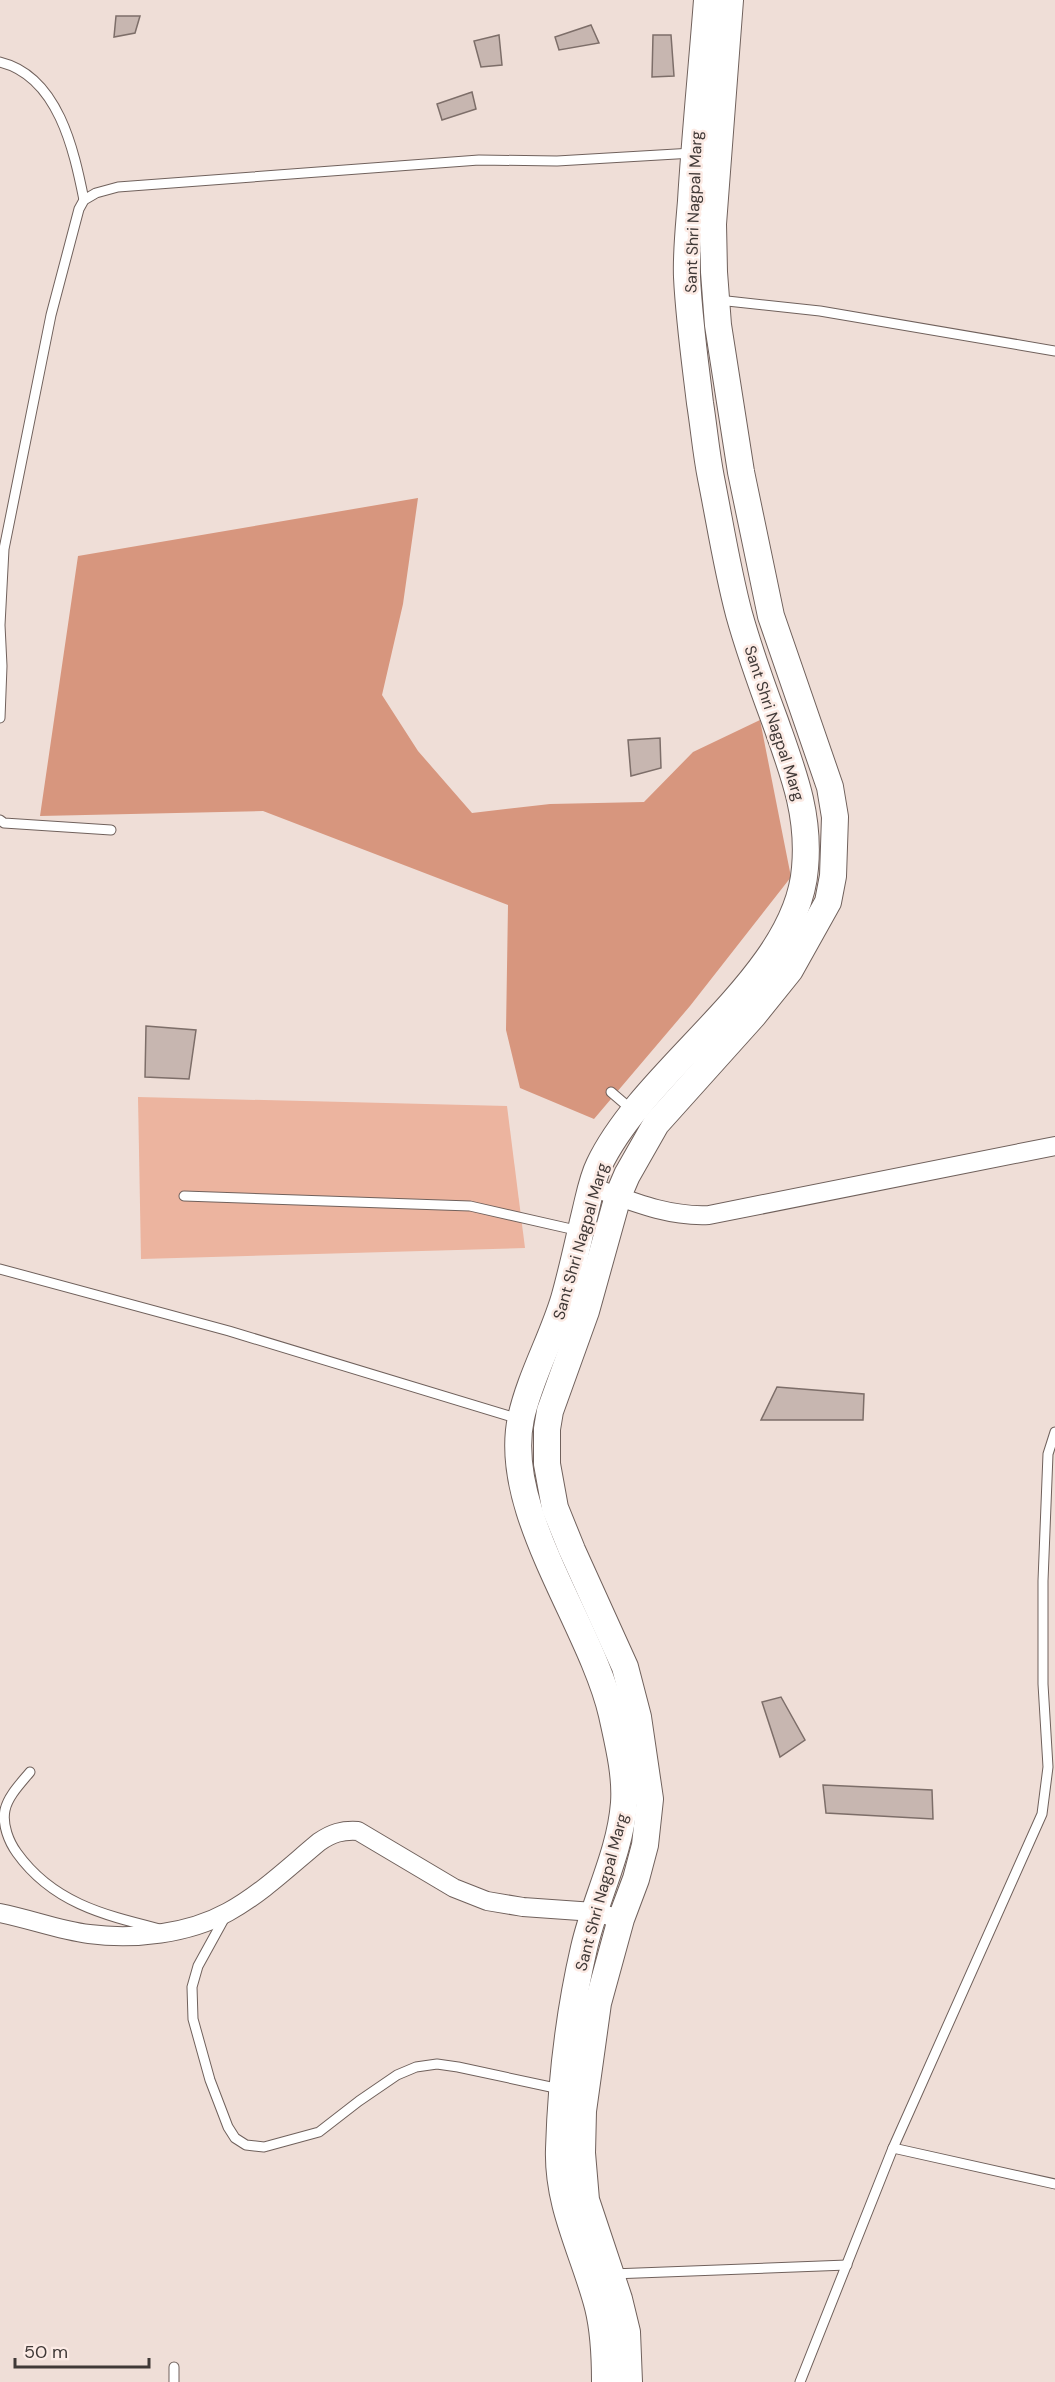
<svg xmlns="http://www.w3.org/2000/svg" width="1055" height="2382" font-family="'DM Sans',sans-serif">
  <rect width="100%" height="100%" fill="#efded7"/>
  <!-- green -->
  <polygon fill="#ecb49f" points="138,1097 507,1106 525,1248 141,1259"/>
  <!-- forest -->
  <polygon fill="#d7967e" points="418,498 403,604 382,695 418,751 472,813 550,804 644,802 693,752 760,720 791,877 690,1006 594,1119 520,1088 506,1030 508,905 263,811 40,816 78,556"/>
  <!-- building -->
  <g fill="#c7b6b0" stroke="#7d6e69" stroke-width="1.5">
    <polygon points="116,16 140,16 135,33 114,37"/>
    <polygon points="591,25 599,43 559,50 555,37"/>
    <polygon points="499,35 502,65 481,67 474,41"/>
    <polygon points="653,35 671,35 674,76 652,77"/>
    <polygon points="472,92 476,109 442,120 437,104"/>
    <polygon points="660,738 661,768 631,776 628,740"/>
    <polygon points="146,1026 196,1030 189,1079 145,1077"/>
    <polygon points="777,1387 864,1394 863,1420 761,1420"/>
    <polygon points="781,1697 805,1740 780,1757 762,1702"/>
    <polygon points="823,1785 932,1790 933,1819 826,1813"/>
  </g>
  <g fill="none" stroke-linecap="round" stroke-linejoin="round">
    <!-- lane casing -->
    <g stroke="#70615c" stroke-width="11">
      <g id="lane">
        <path d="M0,62c58,14 74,88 84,138"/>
        <polyline points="718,300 820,311 1055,351"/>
        <polyline points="0,718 2,666 0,625 4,549 51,315 79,209 84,200 96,193 118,187 479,160 557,161 693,153"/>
        <polyline points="0,820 4,823 111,830"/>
        <polyline points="611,1092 632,1110"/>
        <polyline points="184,1196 470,1206 580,1231"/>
        <polyline points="0,1269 229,1331 519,1419"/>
        <path d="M30,1772c-9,11 -22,24 -25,38 -3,15 4,32 12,43 36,50 87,62 143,76"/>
        <polyline points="225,1917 198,1966 192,1987 193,2019 210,2080 228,2127 235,2138 246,2145 264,2147 319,2132 359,2101 397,2075 416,2067 437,2064 458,2067 560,2089"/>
        <polyline points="893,2148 1055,2184"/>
        <polyline points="612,2274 847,2265"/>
        <polyline points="174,2382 174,2367"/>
        <polyline points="800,2382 893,2148 1042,1814 1048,1767 1043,1684 1043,1581 1048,1454 1055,1432"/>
      </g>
    </g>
    <!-- street casing -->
    <g stroke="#70615c" stroke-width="20">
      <g id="street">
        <path d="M592,1187c39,14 75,30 117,28l346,-69"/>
        <path d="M0,1913c30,6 59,17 89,21 45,6 99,0 139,-22 33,-18 62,-46 91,-70 13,-9 23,-12 39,-11l96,57 33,13 36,6 71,5 27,7"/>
      </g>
    </g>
    <!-- secondary casing -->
    <g stroke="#70615c" stroke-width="28">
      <g id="secondary">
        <path d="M605,2382c0,-25 -1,-51 -7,-75 -14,-54 -41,-101 -39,-158 2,-67 10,-136 25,-201 11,-49 36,-94 40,-145 2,-29 -6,-60 -12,-88 -21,-91 -111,-204 -91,-297 9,-41 31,-79 43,-119 8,-28 14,-57 21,-86 4,-16 7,-34 14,-48 47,-99 198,-188 206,-297 5,-54 -12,-96 -30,-147 -13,-35 -26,-71 -36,-107 -12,-45 -19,-91 -28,-136 -5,-25 -7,-50 -11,-75 -5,-42 -11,-84 -13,-126 -1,-25 2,-51 4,-76 4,-67 11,-134 16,-201"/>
        <polyline points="629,2382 627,2332 619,2299 586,2200 582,2153 583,2111 598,2003 621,1919 636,1879 645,1845 650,1799 638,1717 625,1667 572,1550 555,1508 547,1464 547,1429 550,1411 586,1311 618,1196 627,1175 656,1124 753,1016 790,970 828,902 833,876 835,817 830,787 771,616 741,472 718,325 714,272 713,224 730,0"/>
      </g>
    </g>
    <!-- lane -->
    <use href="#lane" stroke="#fff" stroke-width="9"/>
    <!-- street -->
    <use href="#street" stroke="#fff" stroke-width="18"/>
    <!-- secondary -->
    <use href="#secondary" stroke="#fff" stroke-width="26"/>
  </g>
  <g text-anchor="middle" stroke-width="5" stroke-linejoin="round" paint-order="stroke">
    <!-- street labels -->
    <g font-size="16" fill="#403937" stroke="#fcebe5">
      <text transform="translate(693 212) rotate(-88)" y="6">Sant Shri Nagpal Marg</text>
      <text transform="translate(775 723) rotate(72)" y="6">Sant Shri Nagpal Marg</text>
      <text transform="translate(580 1241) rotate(-74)" y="6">Sant Shri Nagpal Marg</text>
      <text transform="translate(601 1892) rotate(-75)" y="6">Sant Shri Nagpal Marg</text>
    </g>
  </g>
  <!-- scale -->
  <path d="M15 2358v9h134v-9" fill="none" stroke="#403937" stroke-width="3"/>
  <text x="24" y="2358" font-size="18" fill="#403937" stroke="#fcebe5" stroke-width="4.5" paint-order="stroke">50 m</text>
</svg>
